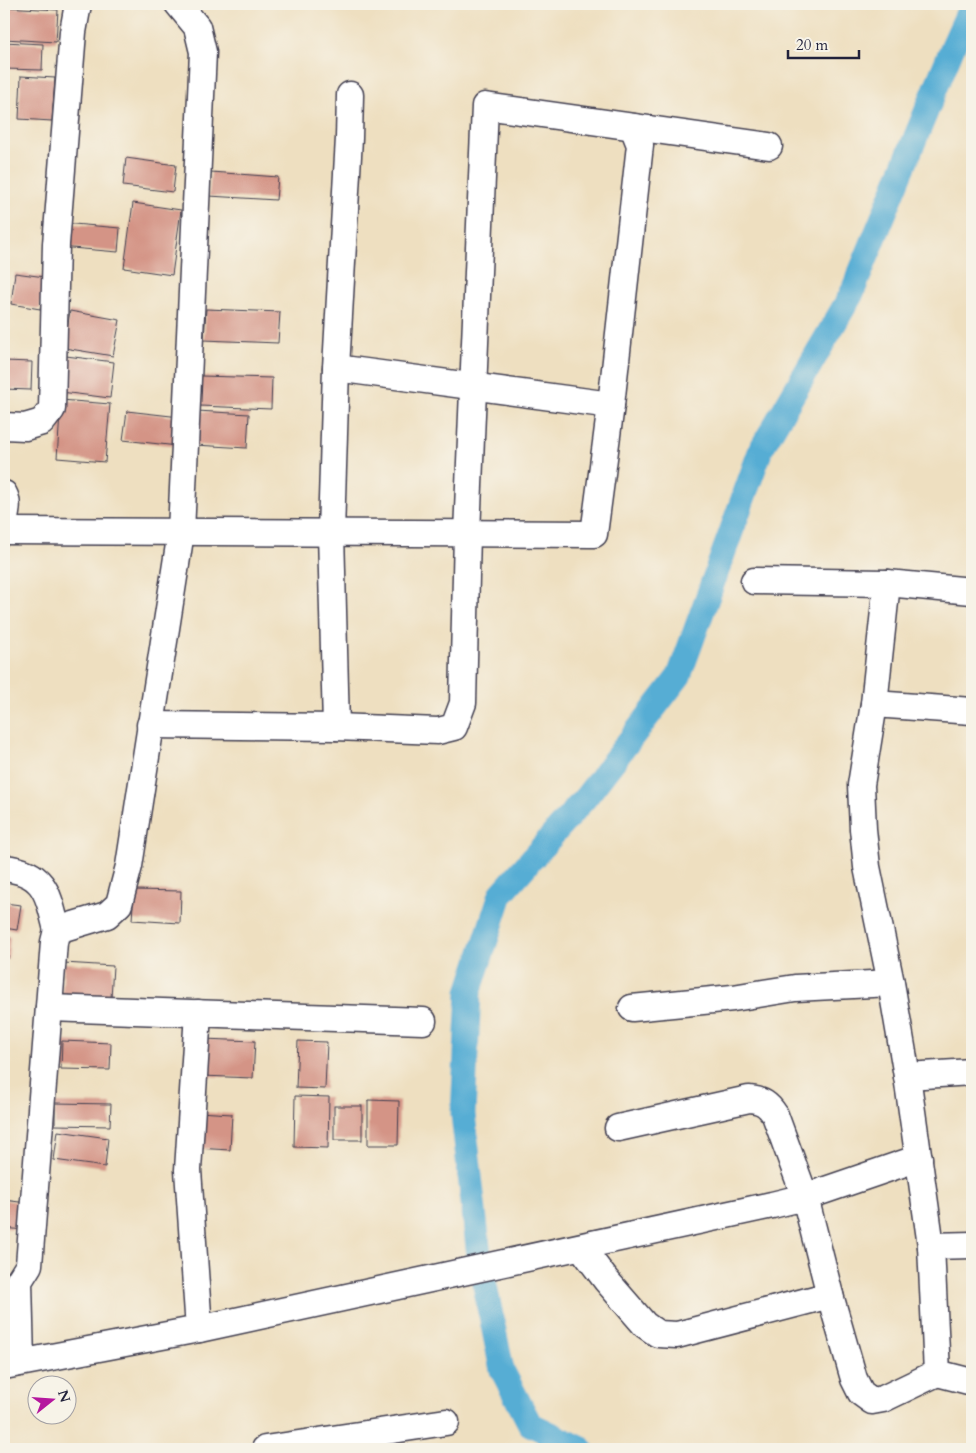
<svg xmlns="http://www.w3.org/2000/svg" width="976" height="1453" font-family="Cardo,serif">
  <rect width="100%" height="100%" fill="#f7f3e8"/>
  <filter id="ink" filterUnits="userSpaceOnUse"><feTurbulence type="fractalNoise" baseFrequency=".02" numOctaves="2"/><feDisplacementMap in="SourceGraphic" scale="10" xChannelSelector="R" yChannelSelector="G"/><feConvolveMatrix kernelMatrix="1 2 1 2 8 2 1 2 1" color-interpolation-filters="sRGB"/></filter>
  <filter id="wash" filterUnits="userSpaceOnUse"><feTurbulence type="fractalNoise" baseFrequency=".0096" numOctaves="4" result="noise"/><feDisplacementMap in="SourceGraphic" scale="20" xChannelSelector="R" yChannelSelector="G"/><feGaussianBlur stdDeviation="1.12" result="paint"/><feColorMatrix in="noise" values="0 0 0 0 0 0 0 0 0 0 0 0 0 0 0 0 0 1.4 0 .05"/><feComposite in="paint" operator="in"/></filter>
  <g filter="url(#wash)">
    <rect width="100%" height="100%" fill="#eedfc0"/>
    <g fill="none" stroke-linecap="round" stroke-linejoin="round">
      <!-- canal -->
      <polyline stroke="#57add4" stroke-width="25" points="582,1449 530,1424 502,1370 479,1256 463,1114 469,992 501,894 586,797 679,676 761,449 851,295 953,46 972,4"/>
    </g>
    <g id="blocks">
      <!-- building -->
      <g fill="#d49486">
        <polygon points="4,7 58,10 56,42 4,39"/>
        <polygon points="4,42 43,44 42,70 4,69"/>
        <polygon points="21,76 55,78 52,121 19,119"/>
        <polygon points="126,158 176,165 173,192 123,186"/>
        <polygon points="211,172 278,177 276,200 209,196"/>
        <polygon points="133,203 181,210 172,275 124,268"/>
        <polygon points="62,223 120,228 118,252 60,247"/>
        <polygon points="15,273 45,277 40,309 11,304"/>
        <polygon points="206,309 280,312 278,343 204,340"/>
        <polygon points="70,311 120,320 113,356 64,348"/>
        <polygon points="66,356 114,362 110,398 61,392"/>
        <polygon points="4,361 32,362 31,390 4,389"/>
        <polygon points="201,376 272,378 271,409 200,406"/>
        <polygon points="61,400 110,404 105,462 57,458"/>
        <polygon points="127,411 180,417 178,446 123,440"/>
        <polygon points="197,411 249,414 247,448 195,445"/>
        <polygon points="134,890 181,891 180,923 132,920"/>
        <polygon points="4,903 21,905 17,930 4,928"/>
        <polygon points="4,936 10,937 8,959 4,959"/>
        <polygon points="64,963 113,966 111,998 62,995"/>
        <polygon points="203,1039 255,1041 253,1078 202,1076"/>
        <polygon points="62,1041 111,1043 110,1070 61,1069"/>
        <polygon points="298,1041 327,1042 325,1089 296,1088"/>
        <polygon points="295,1096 329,1097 328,1148 294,1147"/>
        <polygon points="368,1100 399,1101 398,1145 368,1145"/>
        <polygon points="55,1103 111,1104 110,1126 55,1125"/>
        <rect x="334" y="1106" width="28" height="34"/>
        <polygon points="198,1112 232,1114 230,1150 196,1148"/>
        <polygon points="58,1131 108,1138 105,1167 54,1160"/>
        <polygon points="4,1200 27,1203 24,1230 4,1228"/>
      </g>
    </g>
  </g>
  <g filter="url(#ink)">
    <use href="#blocks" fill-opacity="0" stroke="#413e4f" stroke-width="1"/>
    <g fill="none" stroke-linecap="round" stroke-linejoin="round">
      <!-- street casing -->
      <g stroke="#413e4f" stroke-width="29">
        <g id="street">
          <polyline points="336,368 611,405"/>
          <polyline points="4,426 25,427 42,422 52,409 56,244 73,32 78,4"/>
          <path d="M4,494c5,9 2,19 0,29"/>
          <polyline points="4,531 594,534 611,405 640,145 633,127"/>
          <polyline points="754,581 887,583 972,591"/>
          <polyline points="887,583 874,704 861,785 863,829 867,867 891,983 907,1076 931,1246 937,1373 972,1382"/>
          <polyline points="874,704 972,711"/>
          <polyline points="150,725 336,727 438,731 454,727 463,703 467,533 485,106 769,146"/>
          <polyline points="336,727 331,533 336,368 349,138 350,95"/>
          <path d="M4,868c42,4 44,27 53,62"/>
          <polyline points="49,1008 423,1021"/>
          <polyline points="632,1008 733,998 795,988 891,983"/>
          <polyline points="198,1013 188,1170 199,1329"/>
          <polyline points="907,1076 972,1072"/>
          <path d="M618,1128l131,-29c13,1 19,5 26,16l30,82 25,98 24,84 7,14 11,8 11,-2 54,-26"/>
          <polyline points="931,1246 972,1245"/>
          <polyline points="581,1247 606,1280 645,1325 658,1334 677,1335 830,1295"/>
          <polyline points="21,1362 19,1281 29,1265 54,942 57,930 107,915 119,904 129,866 181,532 203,52 197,27 178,4"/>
          <polyline points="4,1366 199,1329 772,1205 805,1197 919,1158"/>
          <polyline points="265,1449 446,1422"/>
        </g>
      </g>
      <!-- street -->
      <use href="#street" stroke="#fff" stroke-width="26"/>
    </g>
  </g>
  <!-- margin -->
  <rect width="976" height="1453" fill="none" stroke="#f7f3e8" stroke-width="20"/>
  <!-- north arrow -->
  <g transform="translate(52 1400) rotate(73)"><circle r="24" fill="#f7f3e8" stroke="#a29fa3"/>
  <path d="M0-4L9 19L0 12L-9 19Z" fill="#b5179e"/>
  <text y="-8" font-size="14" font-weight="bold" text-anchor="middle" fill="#22223b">N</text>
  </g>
  <!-- scale -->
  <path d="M788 50v8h71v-8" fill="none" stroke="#22223b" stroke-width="2.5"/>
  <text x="796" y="50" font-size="15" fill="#22223b" stroke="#f7f3e8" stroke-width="4" paint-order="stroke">20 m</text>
</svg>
